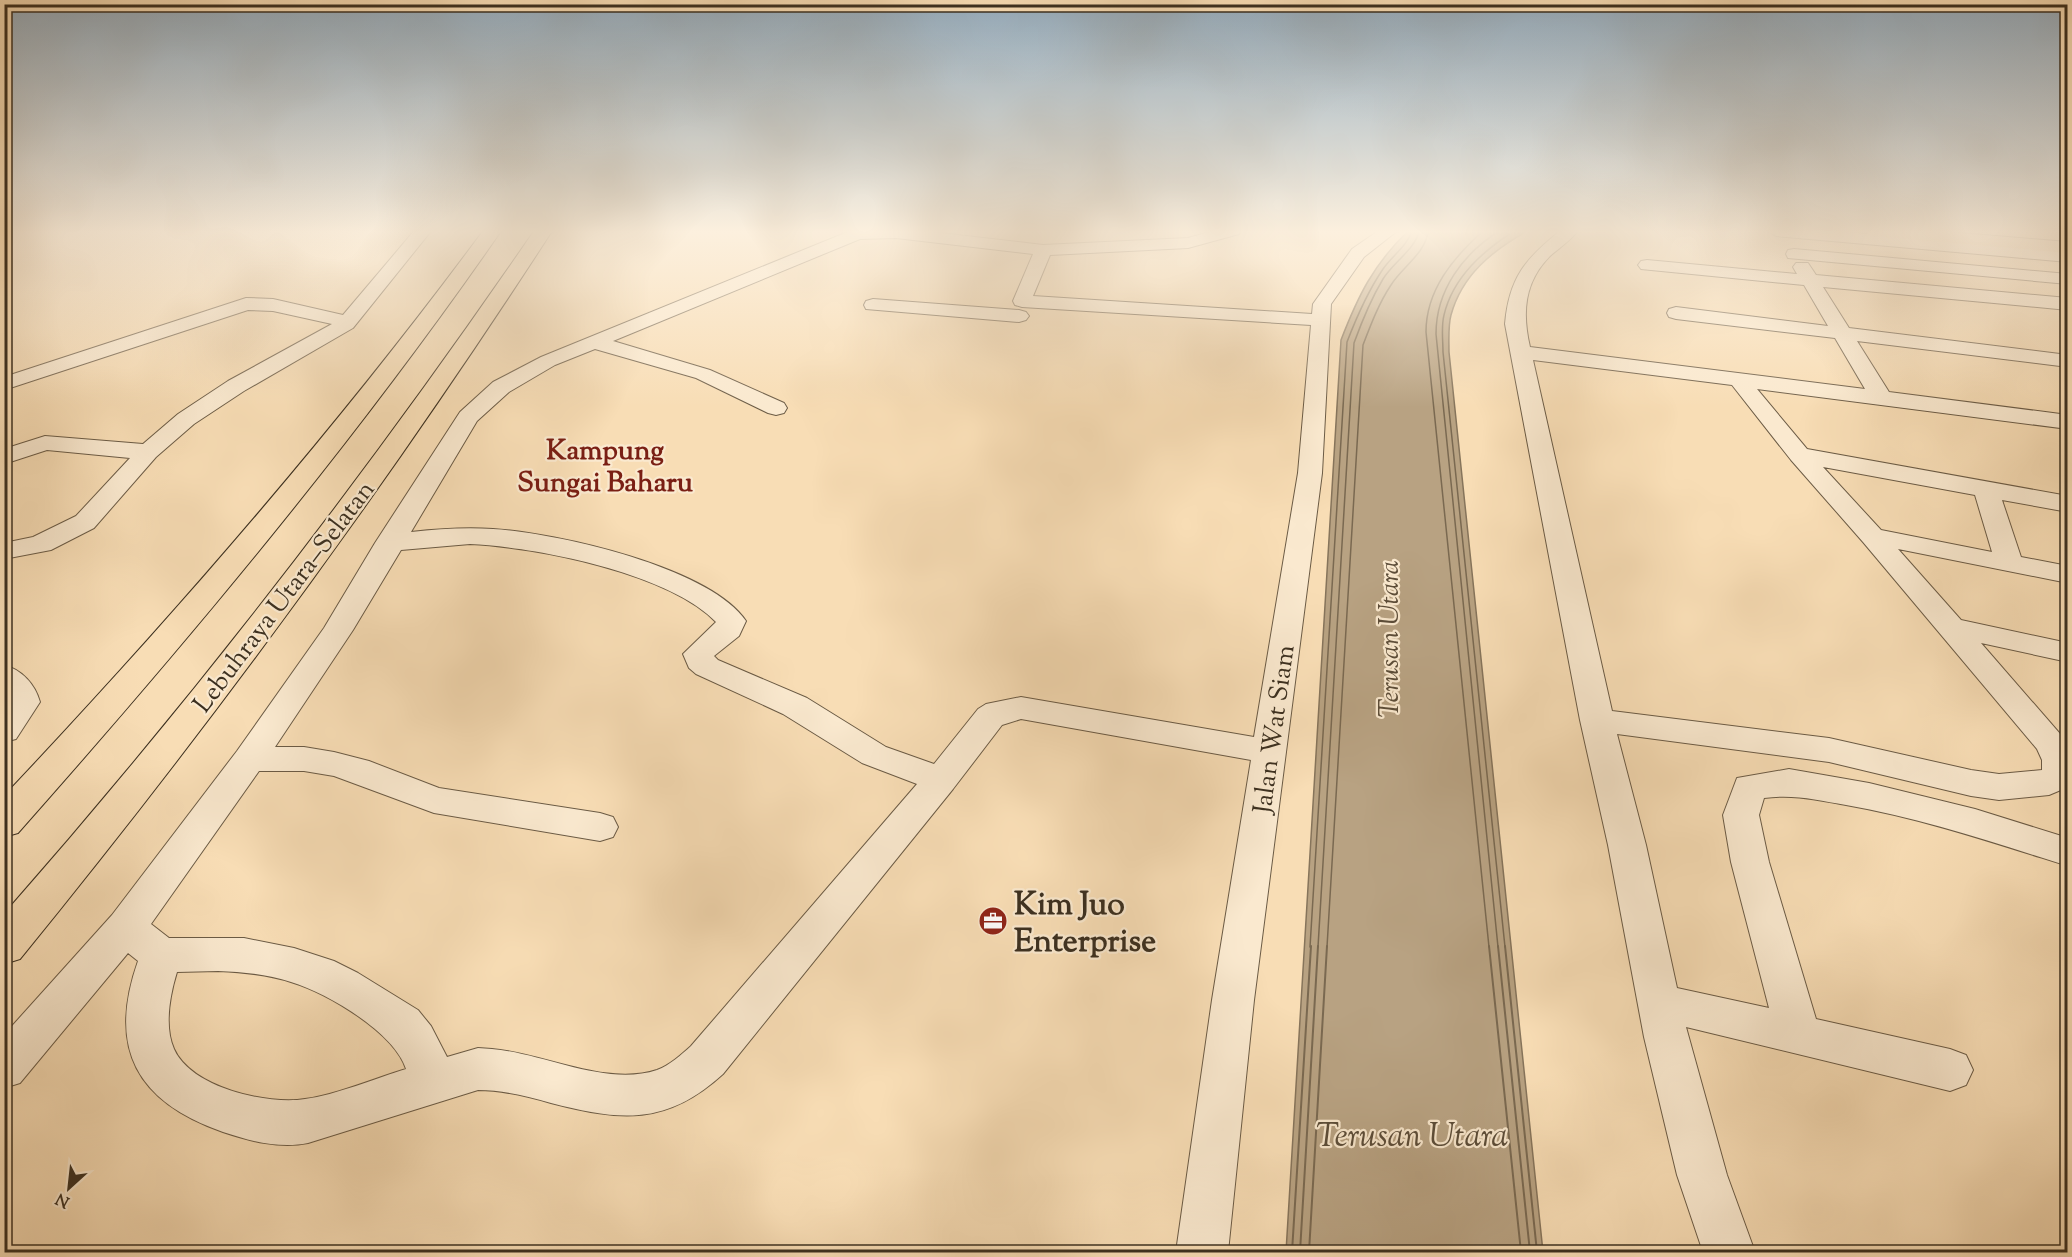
<svg xmlns="http://www.w3.org/2000/svg" width="2072" height="1257" font-family="'Sorts Mill Goudy',serif">
  <rect width="100%" height="100%" fill="#f8ddb5"/>
  <filter id="stains"><feTurbulence type="fractalNoise" baseFrequency=".00333" numOctaves="4"/><feColorMatrix values="0 0 0 0 .2 0 0 0 0 .09 0 0 0 0 .02 0 0 0 .5 -.17"/></filter>
  <radialGradient id="worn" r=".72"><stop offset=".6" stop-color="#630" stop-opacity="0"/><stop offset="1" stop-color="#630" stop-opacity=".3"/></radialGradient>
  <!-- water -->
  <path fill="#b8a282" stroke="#86745b" stroke-width="1.5" d="M1408,231h119c-35,20 -65,44 -76,84 -3,11 -2,25 -2,37l94,900h-257l55,-912c17,-44 32,-75 67,-109z"/>
  <g fill="none" stroke-linecap="round" stroke-linejoin="round">
    <!-- shore-far1 -->
    <g stroke="#7a6951" stroke-width="1.5">
      <path d="M1483,231c-30,27 -57,59 -57,101l63,615"/>
      <path d="M1310,947l37,-605c10,-26 21,-51 36,-73 9,-13 24,-23 29,-38"/>
      <path d="M1318,947l36,-604c8,-22 17,-44 29,-64 10,-16 33,-31 36,-48"/>
      <path d="M1327,947l36,-602c8,-21 16,-42 28,-60 11,-18 35,-32 37,-54"/>
      <path d="M1498,947l-62,-613c0,-44 27,-80 63,-103"/>
      <path d="M1505,947l-62,-595c0,-12 -2,-25 1,-37 9,-38 39,-64 70,-84"/>
    </g>
    <!-- shore -->
    <g stroke="#7a6951" stroke-width="2">
      <polyline points="1489,946 1521,1252"/>
      <polyline points="1498,946 1530,1252"/>
      <polyline points="1505,946 1537,1252"/>
      <polyline points="1292,1252 1311,946"/>
      <polyline points="1300,1252 1318,946"/>
      <polyline points="1309,1252 1327,946"/>
    </g>
    <!-- minor casing -->
    <g stroke="#6b5b45" stroke-width="2">
      <g id="minor">
        <polygon points="414,231 431,231 353,328 244,391 194,424 156,457 94,528 51,550 4,559 4,543 33,537 76,516 130,458 47,450 4,464 4,449 45,436 143,444 178,414 228,381 332,324 273,311 248,310 4,390 4,377 246,298 273,299 343,315"/>
        <path d="M850,231h73l120,14 145,-7 25,-7h28l-2,3 -51,14 -138,7 -17,41 279,18 1,-10 39,-55 26,-18h19l-33,26 -33,47 -9,169 -68,527 -26,252h-52l36,-252 39,-240 -230,-41 -19,6 -49,64 -230,285c-57,52 -102,47 -172,29 -24,-7 -48,-13 -73,-13l-170,53c-28,6 -58,-2 -85,-11 -86,-30 -116,-83 -85,-171l-10,-8 -108,130 -16,5v-53l108,-120 125,-164 87,-123 51,-85 85,-131 33,-30 48,-25zM896,238l137,16 -20,47 2,4 7,2 289,18 -13,148 -44,264 -233,-40 -35,7 -8,5 -44,55 -48,-17 -79,-49 -89,-38 -4,-4 25,-20 7,-15c-37,-54 -189,-88 -253,-92 -27,-2 -55,0 -82,3l66,-111 32,-29 46,-27 40,-16 101,29 72,35 8,2 8,-2 3,-5 -3,-5 -74,-33 -97,-29 247,-102zM470,544c66,3 199,29 246,78l-33,32 6,14 7,6 87,40 79,49 55,21 -226,262c-10,9 -21,19 -34,24 -51,17 -114,-17 -165,-21l-14,-1 -31,9 -16,-31 -13,-16 -60,-37 -24,-12 -40,-13 -50,-10h-75l-18,-14 108,-153h45l30,5 100,37 166,28 13,-4 5,-10 -5,-10 -13,-4 -161,-25 -70,-27 -35,-9 -30,-5h-29l78,-117 48,-80zM218,971c24,1 49,3 73,11 36,11 103,50 115,87 -30,9 -70,26 -101,30 -37,6 -114,-11 -131,-50 -10,-23 -4,-54 3,-77z"/>
        <path d="M1560,231h18c-8,10 -19,17 -28,25 -26,26 -28,57 -20,91l335,42 -30,-51 -159,-19 -7,-2 -2,-4 2,-4 7,-2 152,19 -24,-41 -163,-16 -3,-4 3,-4 6,-1 150,14 -4,-7 3,-4h12l8,12 252,23v12l-245,-23 26,41 219,27v12l-211,-26 32,51 179,23v14l-311,-40 50,60 261,47v16l-66,-12 19,57 47,9v17l-170,-34 63,71 107,23v19l-87,-19 87,100v44l-19,8 -50,5 -28,-4 -142,-34 -212,-28 29,111 31,143 92,20 -38,-146 -8,-47 14,-37 52,-9 80,14 106,26 93,29v28c-73,-23 -147,-48 -222,-61 -29,-5 -52,-11 -82,-7l-5,17 10,47 47,157 134,30 16,6 7,15 -7,15 -16,6 -264,-64 41,148 28,77h-52l-26,-77 -33,-138 -36,-192 -28,-125 -75,-396c4,-46 20,-65 55,-93zM1533,360l199,25 59,75 72,82 174,207 5,11v10l-43,4 -28,-4 -142,-32 -217,-27zM1823,467l152,28 17,57 -111,-22z"/>
        <polygon points="1768,231 1834,231 2068,252 2068,262 1776,236"/>
        <polygon points="1794,249 2068,274 2068,284 1788,258 1786,254 1788,250"/>
        <polygon points="873,299 1019,310 1026,312 1029,316 1026,320 1019,322 866,309 864,305 866,301"/>
        <path d="M4,665c18,5 31,19 36,37l-24,37 -12,3v-36l4,-5 -4,-8z"/>
      </g>
    </g>
    <!-- major casing -->
    <g stroke="#3c3020" stroke-width="2">
      <polygon id="major" points="1862,231 1937,231 2068,242 2068,253 1871,236"/>
    </g>
    <!-- highway casing -->
    <g stroke="#3c3020" stroke-width="2">
      <g id="highway">
        <path d="M483,231h18c-147,212 -312,409 -483,602l-14,4v-41c170,-180 332,-366 479,-565z"/>
        <path d="M534,231h18c-164,253 -342,495 -532,728l-16,5v-50c191,-217 367,-445 530,-683z"/>
      </g>
    </g>
    <!-- minor -->
    <use href="#minor" fill="#fae9cf" fill-rule="evenodd"/>
    <!-- major -->
    <use href="#major" fill="#f8ddb5" fill-rule="evenodd"/>
    <!-- highway -->
    <use href="#highway" fill="#f8ddb5" fill-rule="evenodd"/>
  </g>
  <!-- sky -->
  <linearGradient id="sky" x2="0" y2="1"><stop stop-color="#95adbf"/><stop offset="0.57" stop-color="#fcf0de"/><stop offset="1" stop-color="#fcf0de" stop-opacity="0"/></linearGradient>
  <rect width="2072" height="407" fill="url(#sky)"/>
  <!-- icons -->
  <defs>
    <g id="office-disc" transform="scale(1.5)"><circle r="9.5" fill="#8f2418" stroke="#fae9cf"/><path d="M-6-3h4V-5.5h4V-3h4V5H-6ZM-1-4.5V-3h2v-1.5ZM-6 0V1H6V0Z" fill="#fff"/></g>
  </defs>
  <g fill-rule="evenodd">
    <use href="#office-disc" x="993" y="921"/>
  </g>
  <g text-anchor="middle" stroke-width="4.5" stroke-linejoin="round" paint-order="stroke">
    <!-- street labels -->
    <g font-size="26" fill="#3c3020" stroke="#fae9cf">
      <text transform="translate(283 596) rotate(-53)" y="9">Lebuhraya Utara–Selatan</text>
      <text transform="translate(1273 729) rotate(-82)" y="9">Jalan Wat Siam</text>
    </g>
    <!-- water labels -->
    <g font-size="27" font-style="italic" fill="#5b4c38" stroke="#fae9cf">
      <text transform="translate(1389 639) rotate(-90)" y="9">Terusan Utara</text>
    </g>
    <!-- quarter labels -->
    <g font-size="28" font-weight="bold" fill="#7a1f14" stroke="#fae9cf">
      <text x="605" y="459">Kampung<tspan x="605" dy="32">Sungai Baharu</tspan></text>
    </g>
    <!-- near-poi labels -->
    <g font-size="32" font-weight="bold" fill="#3c3020" stroke="#fae9cf" text-anchor="start">
      <text x="1014" y="914">Kim Juo<tspan x="1014" dy="37">Enterprise</tspan></text>
    </g>
    <!-- near-water labels -->
    <g font-size="33" font-style="italic" fill="#5b4c38" stroke="#fae9cf">
      <text x="1412" y="1146">Terusan Utara</text>
    </g>
  </g>
  <!-- margin -->
  <rect width="2072" height="1257" fill="none" stroke="#f8ddb5" stroke-width="24"/>
  <rect x="6" y="6" width="2060" height="1245" fill="none" stroke="#3c3020" stroke-width="3"/>
  <rect x="12" y="12" width="2048" height="1233" fill="none" stroke="#3c3020" stroke-width="1.5"/>
  <!-- north arrow -->
  <g transform="translate(69 1188) rotate(207)" stroke="#fae9cf" stroke-width="4.5" paint-order="stroke">
  <path d="M0-4.5L10 22L0 15L-10 22Z" fill="#3c3020"/>
  <text y="-9" font-size="16" font-weight="bold" text-anchor="middle" fill="#3c3020">N</text>
  </g>
  <rect width="100%" height="100%" filter="url(#stains)"/>
  <rect width="100%" height="100%" fill="url(#worn)"/>
</svg>
